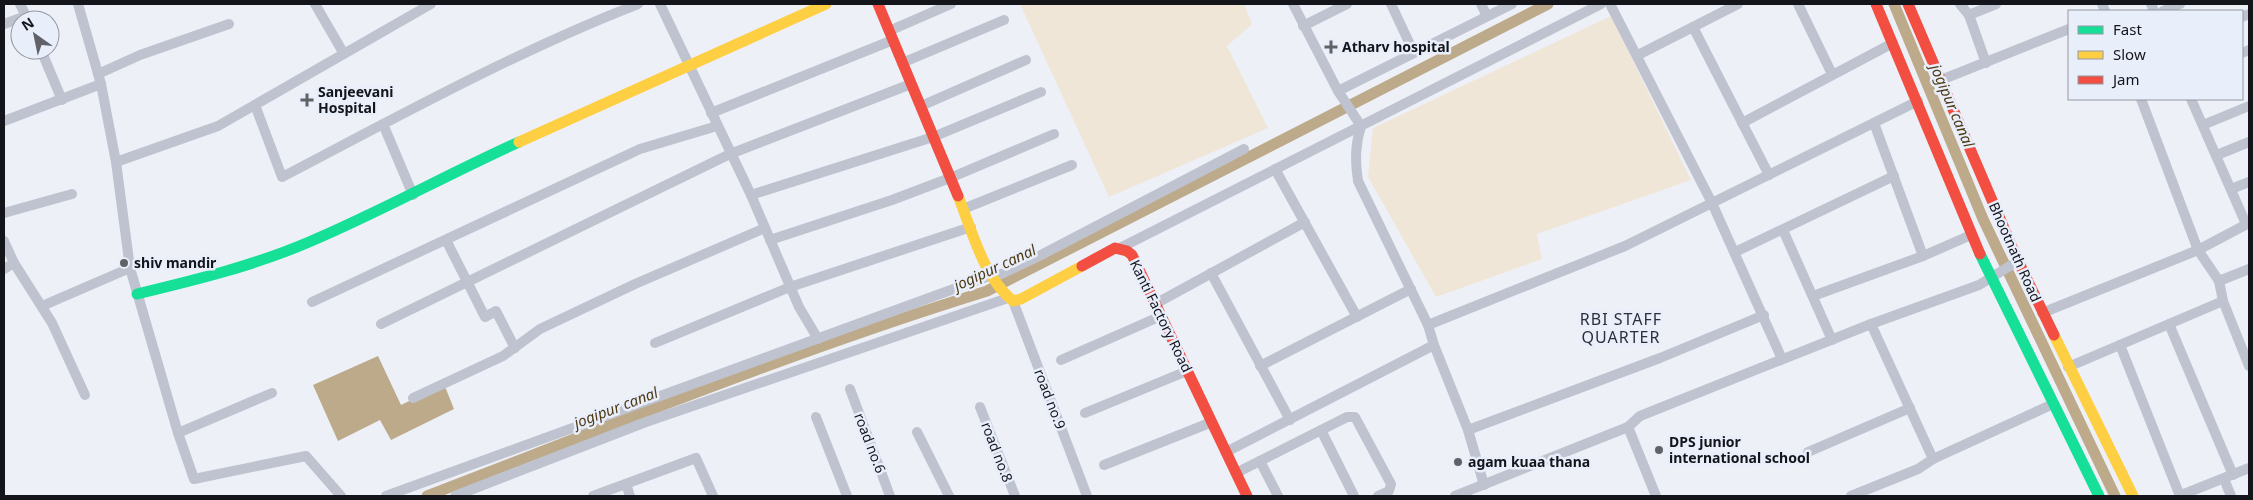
<svg xmlns="http://www.w3.org/2000/svg" width="2253" height="500" font-family="'Noto Sans',sans-serif">
  <rect width="100%" height="100%" fill="#edf0f7"/>
  <!-- green -->
  <g fill="#f0e6d7">
    <polygon points="1020,4 1244,4 1252,24 1227,46 1268,128 1109,197"/>
    <polygon points="1611,16 1691,180 1537,234 1542,259 1436,297 1368,177 1373,128"/>
  </g>
  <!-- water -->
  <polygon fill="#bdaa8a" points="378,356 401,405 444,384 454,409 391,440 380,420 338,441 313,385"/>
  <g fill="none" stroke-linecap="round" stroke-linejoin="round">
    <!-- canal -->
    <g stroke="#bdaa8a" stroke-width="11">
      <polyline points="1894,4 1983,219 2115,496"/>
      <path d="M427,496c185,-71 370,-146 560,-205l561,-287"/>
    </g>
    <!-- street -->
    <g stroke="#bfc3d0" stroke-width="10">
      <polyline points="20,4 28,20"/>
      <polyline points="78,4 101,84 116,162 130,268 178,433 194,479 306,456 341,496"/>
      <polyline points="315,4 344,54"/>
      <polyline points="660,4 751,195 799,307 818,339"/>
      <polyline points="1391,4 1414,53"/>
      <polyline points="1481,4 1487,16"/>
      <polyline points="1610,4 1712,203 1782,359"/>
      <polyline points="1798,4 1832,74"/>
      <polyline points="1960,4 1969,15 1986,63"/>
      <polyline points="2102,4 2105,11"/>
      <polyline points="2151,4 2154,11"/>
      <polyline points="2163,11 2180,4"/>
      <polyline points="1969,15 1996,4"/>
      <polyline points="2242,17 2249,14"/>
      <polyline points="4,24 26,16"/>
      <polyline points="1303,26 1347,4"/>
      <polyline points="1693,27 1769,175"/>
      <polyline points="889,31 951,4"/>
      <polyline points="41,50 62,100"/>
      <polyline points="2242,53 2249,50"/>
      <polyline points="1638,55 1738,4"/>
      <polyline points="902,63 1004,20"/>
      <polyline points="98,74 140,55 229,24"/>
      <polyline points="1941,80 2069,29"/>
      <polyline points="1338,91 1512,4"/>
      <polyline points="2191,99 2246,224"/>
      <path d="M255,105l27,72c117,-61 233,-125 356,-173"/>
      <polyline points="921,106 1026,60"/>
      <polyline points="711,113 893,40"/>
      <polyline points="4,121 101,84"/>
      <polyline points="1742,123 1893,43"/>
      <polyline points="1874,123 1923,256"/>
      <polyline points="383,124 413,195"/>
      <polyline points="2203,125 2249,106"/>
      <polyline points="2217,155 2249,142"/>
      <polyline points="116,162 218,126 431,4"/>
      <polyline points="1275,169 1357,317"/>
      <polyline points="2231,189 2249,182"/>
      <polyline points="751,195 933,137 1041,92"/>
      <polyline points="963,209 1072,165"/>
      <polyline points="4,213 72,194"/>
      <polyline points="2249,223 2198,250 2219,281 2223,301 2249,366"/>
      <polyline points="1783,230 1832,340"/>
      <polyline points="446,240 485,317 496,311 515,348"/>
      <polyline points="770,240 892,200 950,178 1054,134"/>
      <polyline points="4,241 14,263 4,269"/>
      <polyline points="1120,248 1601,4"/>
      <polyline points="1735,252 1894,176"/>
      <polyline points="14,263 52,323 85,395"/>
      <polyline points="1211,273 1290,420"/>
      <polyline points="993,278 1041,255 1244,149"/>
      <polyline points="2219,281 2249,269"/>
      <polyline points="1813,296 1923,256 1971,235"/>
      <polyline points="1013,301 1087,496"/>
      <polyline points="312,302 640,149 717,126"/>
      <polyline points="1155,304 1305,222"/>
      <polyline points="42,306 130,268"/>
      <polyline points="2042,313 2198,250 2141,99"/>
      <polyline points="381,324 730,154 911,84"/>
      <polyline points="1871,324 1933,459"/>
      <polyline points="2169,324 2233,475"/>
      <polyline points="1428,325 1625,246 1918,101"/>
      <polyline points="655,343 790,287 971,227"/>
      <polyline points="1434,345 1468,430 1484,485"/>
      <polyline points="2120,345 2180,496"/>
      <polyline points="1061,360 1161,316"/>
      <polyline points="1260,366 1411,289"/>
      <polyline points="2068,367 2223,301"/>
      <polyline points="850,389 890,496"/>
      <polyline points="413,398 503,356 540,329 635,284 765,228"/>
      <polyline points="980,407 1015,496"/>
      <polyline points="1085,413 1187,371"/>
      <polyline points="816,417 847,496"/>
      <polyline points="1628,427 1656,496"/>
      <polyline points="1321,430 1354,496"/>
      <polyline points="1468,430 1660,358 1764,315"/>
      <polyline points="917,432 949,496"/>
      <polyline points="178,433 272,393"/>
      <path d="M1226,452l208,-107 -6,-20 -70,-144c-3,-20 -3,-36 3,-55l-23,-35 -45,-87"/>
      <polyline points="1808,452 1910,408"/>
      <polyline points="1260,461 1278,496"/>
      <polyline points="1104,465 1212,422"/>
      <polyline points="1236,473 1347,417 1355,417 1391,484 1389,491 1378,496"/>
      <polyline points="2224,479 2231,496"/>
      <polyline points="626,484 630,496"/>
      <polyline points="386,496 992,275"/>
      <polyline points="455,496 646,422 1008,298"/>
      <polyline points="593,496 696,458 713,496"/>
      <polyline points="1455,496 1628,427 1640,416 1871,324 1979,285 2018,261"/>
      <polyline points="1851,496 1918,469 1933,459 2053,404"/>
      <polyline points="2179,496 2249,468"/>
    </g>
    <!-- fast -->
    <g stroke="#16e098" stroke-width="11">
      <polyline points="1980,254 2099,496"/>
      <path d="M137,294c58,-14 116,-28 172,-52 71,-30 139,-68 210,-100"/>
    </g>
    <!-- slow -->
    <g stroke="#ffcf43" stroke-width="11">
      <polyline points="519,142 826,4"/>
      <path d="M958,196c14,34 25,81 55,105l8,-2 61,-33"/>
      <polyline points="2054,335 2133,496"/>
    </g>
    <!-- jam -->
    <g stroke="#f24e42" stroke-width="11">
      <polyline points="878,4 958,196"/>
      <polyline points="1876,4 1980,254"/>
      <polyline points="1908,4 2018,261 2054,335"/>
      <polyline points="1082,266 1115,248 1127,251 1132,255 1247,496"/>
    </g>
  </g>
  <!-- markers -->
  <g fill="#606267" stroke="#e9eefb" stroke-width="2">
    <path d="M1328.5 39.5h5v5h5v5h-5v5h-5v-5h-5v-5h5z"/>
    <path d="M304.5 92.5h5v5h5v5h-5v5h-5v-5h-5v-5h5z"/>
    <circle cx="124" cy="263" r="5"/>
    <circle cx="1659" cy="450" r="5"/>
    <circle cx="1458" cy="462" r="5"/>
  </g>
  <g text-anchor="middle" stroke-width="5" stroke-linejoin="round" paint-order="stroke">
    <!-- poi labels -->
    <g font-size="14" font-weight="bold" fill="#14151a" stroke="#e9eefb" text-anchor="start">
      <text x="1342" y="52">Atharv hospital</text>
      <text x="318" y="97">Sanjeevani<tspan x="318" dy="16">Hospital</tspan></text>
      <text x="134" y="268">shiv mandir</text>
      <text x="1669" y="447">DPS junior<tspan x="1669" dy="16">international school</tspan></text>
      <text x="1468" y="467">agam kuaa thana</text>
    </g>
    <!-- street labels -->
    <g font-size="14" fill="#14151a" stroke="#e9eefb">
      <text transform="translate(2015 252) rotate(66)" y="5">Bhootnath Road</text>
      <text transform="translate(1161 316) rotate(64)" y="5">Kanti Factory Road</text>
      <text transform="translate(1050 399) rotate(69)" y="5">road no.9</text>
      <text transform="translate(870 443) rotate(69)" y="5">road no.6</text>
      <text transform="translate(997 452) rotate(69)" y="5">road no.8</text>
    </g>
    <!-- water labels -->
    <g font-size="15" font-style="italic" fill="#4f3a13" stroke="#e9eefb">
      <text transform="translate(1952 106) rotate(67)" y="5">jogipur canal</text>
      <text transform="translate(995 268) rotate(-25)" y="5">jogipur canal</text>
      <text transform="translate(616 408) rotate(-21)" y="5">jogipur canal</text>
    </g>
    <!-- quarter labels -->
    <g font-size="16" letter-spacing="1" fill="#2c2f39" stroke="#e9eefb">
      <text x="1621" y="325">RBI STAFF<tspan x="1621" dy="18">QUARTER</tspan></text>
    </g>
  </g>
  <!-- border -->
  <rect width="2253" height="500" fill="none" stroke="#14151a" stroke-width="10"/>
  <!-- legend -->
  <rect x="2068" y="10" width="175" height="90" fill="#e9eefb" stroke="#9497a1"/>
  <rect x="2078" y="26" width="25" height="8" fill="#16e098" stroke="#9497a1"/>
  <text x="2113" y="35" font-size="15" fill="#14151a">Fast</text>
  <rect x="2078" y="51" width="25" height="8" fill="#ffcf43" stroke="#9497a1"/>
  <text x="2113" y="60" font-size="15" fill="#14151a">Slow</text>
  <rect x="2078" y="76" width="25" height="8" fill="#f24e42" stroke="#9497a1"/>
  <text x="2113" y="85" font-size="15" fill="#14151a">Jam</text>
  <!-- north arrow -->
  <g transform="translate(35 35) rotate(327)"><circle r="24" fill="#e9eefb" stroke="#9497a1"/>
  <path d="M0-4L9 19L0 12L-9 19Z" fill="#606267"/>
  <text y="-8" font-size="14" font-weight="bold" text-anchor="middle" fill="#14151a">N</text>
  </g>
</svg>
